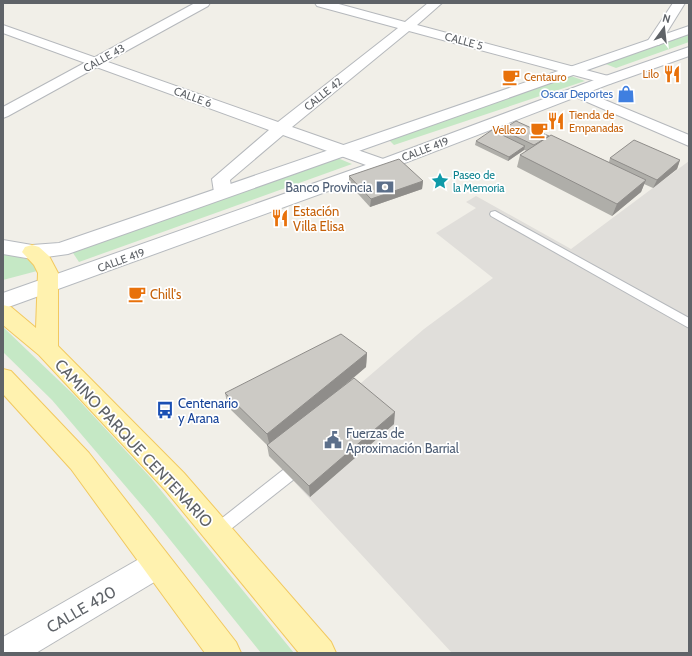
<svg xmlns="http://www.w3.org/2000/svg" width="692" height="656" font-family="Cabin,sans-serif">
  <rect width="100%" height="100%" fill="#f1efe8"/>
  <!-- industrial -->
  <polygon fill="#e0deda" points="689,161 689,653 452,653 288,475 354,389 424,329 493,278 436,233 476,208 466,202 476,196 571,249"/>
  <!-- green -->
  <g fill="#c5e8c5">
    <polygon points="689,32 689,42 616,68 603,63"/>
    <polygon points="568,75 585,81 394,145 387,138"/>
    <polygon points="335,157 352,164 79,262 71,250"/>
    <polygon points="3,253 30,260 37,271 3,280"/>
    <polygon points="3,327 75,396 150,477 294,653 261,653 151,516 52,400 3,352"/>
  </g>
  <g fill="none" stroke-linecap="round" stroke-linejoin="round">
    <!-- service casing -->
    <g stroke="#b5b8bc" stroke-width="2">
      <g id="service">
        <polygon points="495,211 689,318 689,328 491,216 490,214 491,212"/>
        <polygon points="288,468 293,470 295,475 293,480 222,536 217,538 212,536 209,531 212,526 283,470"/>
      </g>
    </g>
    <!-- minor casing -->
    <g stroke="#b5b8bc" stroke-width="2">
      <g id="minor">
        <polygon points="315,3 335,3 405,22 428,3 442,3 417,25 612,77 614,80 612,83 607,84 409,31 292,127 389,161 392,165 389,169 383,170 377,169 283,135 230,180 232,192 229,196 223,197 217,196 214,192 212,179 269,130 3,33 3,25 278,122 398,28 317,6"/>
        <polygon points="673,3 685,3 659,45 649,45 647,42"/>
        <polygon points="576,88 689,135 689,146 571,95 569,92 571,89"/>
        <polygon points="156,550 166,555 171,565 166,575 36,653 3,653 3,637 146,555"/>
      </g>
    </g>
    <!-- tertiary casing -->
    <g stroke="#b5b8bc" stroke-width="2">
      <polygon id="tertiary" points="195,3 210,3 208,6 8,116 3,118 3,107"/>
    </g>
    <!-- secondary casing -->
    <g stroke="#b6babf" stroke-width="2">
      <g id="secondary">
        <polygon points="689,26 689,34 68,254 32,259 3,254 3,240 32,245 59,243"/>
        <polygon points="689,47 689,56 607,85 389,169 3,309 3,293 377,161 597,79"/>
      </g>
    </g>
    <!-- primary casing -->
    <g stroke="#f2c960" stroke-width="2">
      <g id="primary">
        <polygon points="32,245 39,247 49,256 58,273 58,346 184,473 331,642 336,653 299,653 166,491 39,355 3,325 3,305 11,307 36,328 38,273 34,265 22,252 25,247"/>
        <polygon points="3,369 11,371 89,453 236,642 241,653 205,653 71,469 3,394"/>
      </g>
    </g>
    <!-- service -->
    <use href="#service" fill="#fff" fill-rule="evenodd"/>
    <!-- minor -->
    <use href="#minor" fill="#fff" fill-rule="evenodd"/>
    <!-- tertiary -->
    <use href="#tertiary" fill="#fff" fill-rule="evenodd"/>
    <!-- secondary -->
    <use href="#secondary" fill="#fff" fill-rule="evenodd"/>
    <!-- primary -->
    <use href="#primary" fill="#fff2af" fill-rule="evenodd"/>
  </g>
  <!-- wall -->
  <g fill="#afaea9">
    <polygon points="502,130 549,136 609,162 610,158 680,160 677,169 653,188 644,184 641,192 612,216 517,167 520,155 527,151 524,150 508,161 475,145 476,141 501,134"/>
    <polygon points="349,176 423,181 422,189 370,207 349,184"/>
    <polygon points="367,353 366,367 351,380 394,424 310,497 269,456 267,445 228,407 225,393"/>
  </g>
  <!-- shaded-wall -->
  <g fill="#8f8d8a">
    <polygon points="525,146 524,150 508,161 509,157"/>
    <polygon points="680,160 677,169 653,188 657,180"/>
    <polygon points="646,180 641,192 612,216 617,204"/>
    <polygon points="423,181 422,189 370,207 371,199"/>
    <polygon points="367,353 366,367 270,447 267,434"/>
    <polygon points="395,412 394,424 310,497 309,486"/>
  </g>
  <!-- building -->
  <g fill="#cccac5" stroke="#8f8d8a">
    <polygon points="516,121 549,136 534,145 502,130"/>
    <polygon points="492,130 525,146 509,157 476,141"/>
    <polygon points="551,135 646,180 617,204 520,155"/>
    <polygon points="634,140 680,160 657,180 610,158"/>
    <polygon points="399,159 423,181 371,199 349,176"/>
    <polygon points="341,334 367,353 267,434 225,393"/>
    <polygon points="354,378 395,412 309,486 267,445"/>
  </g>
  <!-- icons -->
  <defs>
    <g id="restaurant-bare" transform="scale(1.38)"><path d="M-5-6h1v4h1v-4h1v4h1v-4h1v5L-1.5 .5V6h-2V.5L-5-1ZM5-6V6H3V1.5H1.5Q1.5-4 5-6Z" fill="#e8710a" stroke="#fff" stroke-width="2.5" paint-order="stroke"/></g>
    <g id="cafe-bare" transform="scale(1.38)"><path d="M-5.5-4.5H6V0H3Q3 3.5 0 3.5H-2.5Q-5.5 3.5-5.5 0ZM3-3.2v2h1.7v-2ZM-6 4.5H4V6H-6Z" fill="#e8710a" stroke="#fff" stroke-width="2.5" paint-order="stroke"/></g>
    <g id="shop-bare" transform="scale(1.38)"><path d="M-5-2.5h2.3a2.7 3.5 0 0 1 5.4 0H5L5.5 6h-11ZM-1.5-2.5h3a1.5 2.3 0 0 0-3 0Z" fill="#3f7fe0" stroke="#fff" stroke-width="2.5" paint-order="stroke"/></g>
    <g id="sight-bare" transform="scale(1.38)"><path d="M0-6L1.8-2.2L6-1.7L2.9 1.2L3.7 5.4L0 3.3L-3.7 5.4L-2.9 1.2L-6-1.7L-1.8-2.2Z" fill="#0f9aa8" stroke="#fff" stroke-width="2.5" paint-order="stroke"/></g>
    <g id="bank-bare" transform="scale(1.38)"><path d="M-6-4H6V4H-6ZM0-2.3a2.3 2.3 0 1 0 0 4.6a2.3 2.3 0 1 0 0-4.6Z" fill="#5c6f8a" stroke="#fff" stroke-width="2.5" paint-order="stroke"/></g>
    <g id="bus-bare" transform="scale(1.38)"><path d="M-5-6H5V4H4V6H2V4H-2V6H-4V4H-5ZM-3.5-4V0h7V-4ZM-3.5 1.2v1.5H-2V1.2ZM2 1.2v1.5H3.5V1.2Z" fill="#1a4fb4" stroke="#fff" stroke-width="2.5" paint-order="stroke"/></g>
    <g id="civic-bare" transform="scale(1.38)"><path d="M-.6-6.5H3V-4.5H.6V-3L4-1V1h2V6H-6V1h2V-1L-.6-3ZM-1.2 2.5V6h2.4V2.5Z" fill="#5c6f8a" stroke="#fff" stroke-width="2.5" paint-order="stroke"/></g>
  </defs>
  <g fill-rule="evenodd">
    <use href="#restaurant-bare" x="672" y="74"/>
    <use href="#cafe-bare" x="511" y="77"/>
    <use href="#shop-bare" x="626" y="94"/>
    <use href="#restaurant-bare" x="556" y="121"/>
    <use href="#cafe-bare" x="539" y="130"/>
    <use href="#sight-bare" x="440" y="181"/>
    <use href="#bank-bare" x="385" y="187"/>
    <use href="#restaurant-bare" x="280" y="218"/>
    <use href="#cafe-bare" x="137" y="294"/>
    <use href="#bus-bare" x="165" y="410"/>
    <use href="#civic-bare" x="333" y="440"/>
  </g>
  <g text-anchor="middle" stroke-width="3.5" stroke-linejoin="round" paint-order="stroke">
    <!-- far-street labels -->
    <g font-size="11" fill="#5f6368" stroke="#fff">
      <text transform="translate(464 41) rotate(15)" y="4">CALLE 5</text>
      <text transform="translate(104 58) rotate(-29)" y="4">CALLE 43</text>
      <text transform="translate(323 94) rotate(-39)" y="4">CALLE 42</text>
      <text transform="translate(193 97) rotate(20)" y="4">CALLE 6</text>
      <text transform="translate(425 149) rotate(-21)" y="4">CALLE 419</text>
      <text transform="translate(121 260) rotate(-20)" y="4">CALLE 419</text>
    </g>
    <!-- far-food labels -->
    <g font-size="11" fill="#c56008" stroke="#fff" text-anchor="end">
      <text x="659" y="78">Lilo</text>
      <text x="524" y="81" text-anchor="start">Centauro</text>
      <text x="569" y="119" text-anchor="start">Tienda de<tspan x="569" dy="13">Empanadas</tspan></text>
      <text x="526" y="134">Vellezo</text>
    </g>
    <!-- far-shop labels -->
    <g font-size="11" fill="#366cbe" stroke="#fff" text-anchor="end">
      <text x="613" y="98">Oscar Deportes</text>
    </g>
    <!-- far-culture labels -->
    <g font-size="11" fill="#0d838f" stroke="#fff" text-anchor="start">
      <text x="453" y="179">Paseo de<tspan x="453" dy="13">la Memoria</tspan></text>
    </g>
    <!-- service labels -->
    <g font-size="13" fill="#4e5e75" stroke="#fff" text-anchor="end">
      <text x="372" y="192">Banco Provincia</text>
      <text x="346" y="438" text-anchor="start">Fuerzas de<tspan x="346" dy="15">Aproximación Barrial</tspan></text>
    </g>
    <!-- food labels -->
    <g font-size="13" fill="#c56008" stroke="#fff" text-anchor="start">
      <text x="293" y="216">Estación<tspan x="293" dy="15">Villa Elisa</tspan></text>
      <text x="150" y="299">Chill's</text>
    </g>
    <!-- transit labels -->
    <g font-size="13" fill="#164399" stroke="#fff" text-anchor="start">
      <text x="178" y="408">Centenario<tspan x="178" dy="15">y Arana</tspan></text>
    </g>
    <!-- near-street labels -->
    <g font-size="16" fill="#5f6368" stroke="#fff">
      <text transform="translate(134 443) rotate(47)" y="6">CAMINO PARQUE CENTENARIO</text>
      <text transform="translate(81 609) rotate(-30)" y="6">CALLE 420</text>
    </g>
  </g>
  <!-- border -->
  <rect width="692" height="656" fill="none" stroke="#5f6368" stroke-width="8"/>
  <!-- north arrow -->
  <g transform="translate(664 28) rotate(15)" stroke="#ffffff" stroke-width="3" paint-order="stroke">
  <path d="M0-3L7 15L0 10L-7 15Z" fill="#5f6368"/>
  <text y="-6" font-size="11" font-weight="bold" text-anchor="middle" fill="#5f6368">N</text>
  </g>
</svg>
